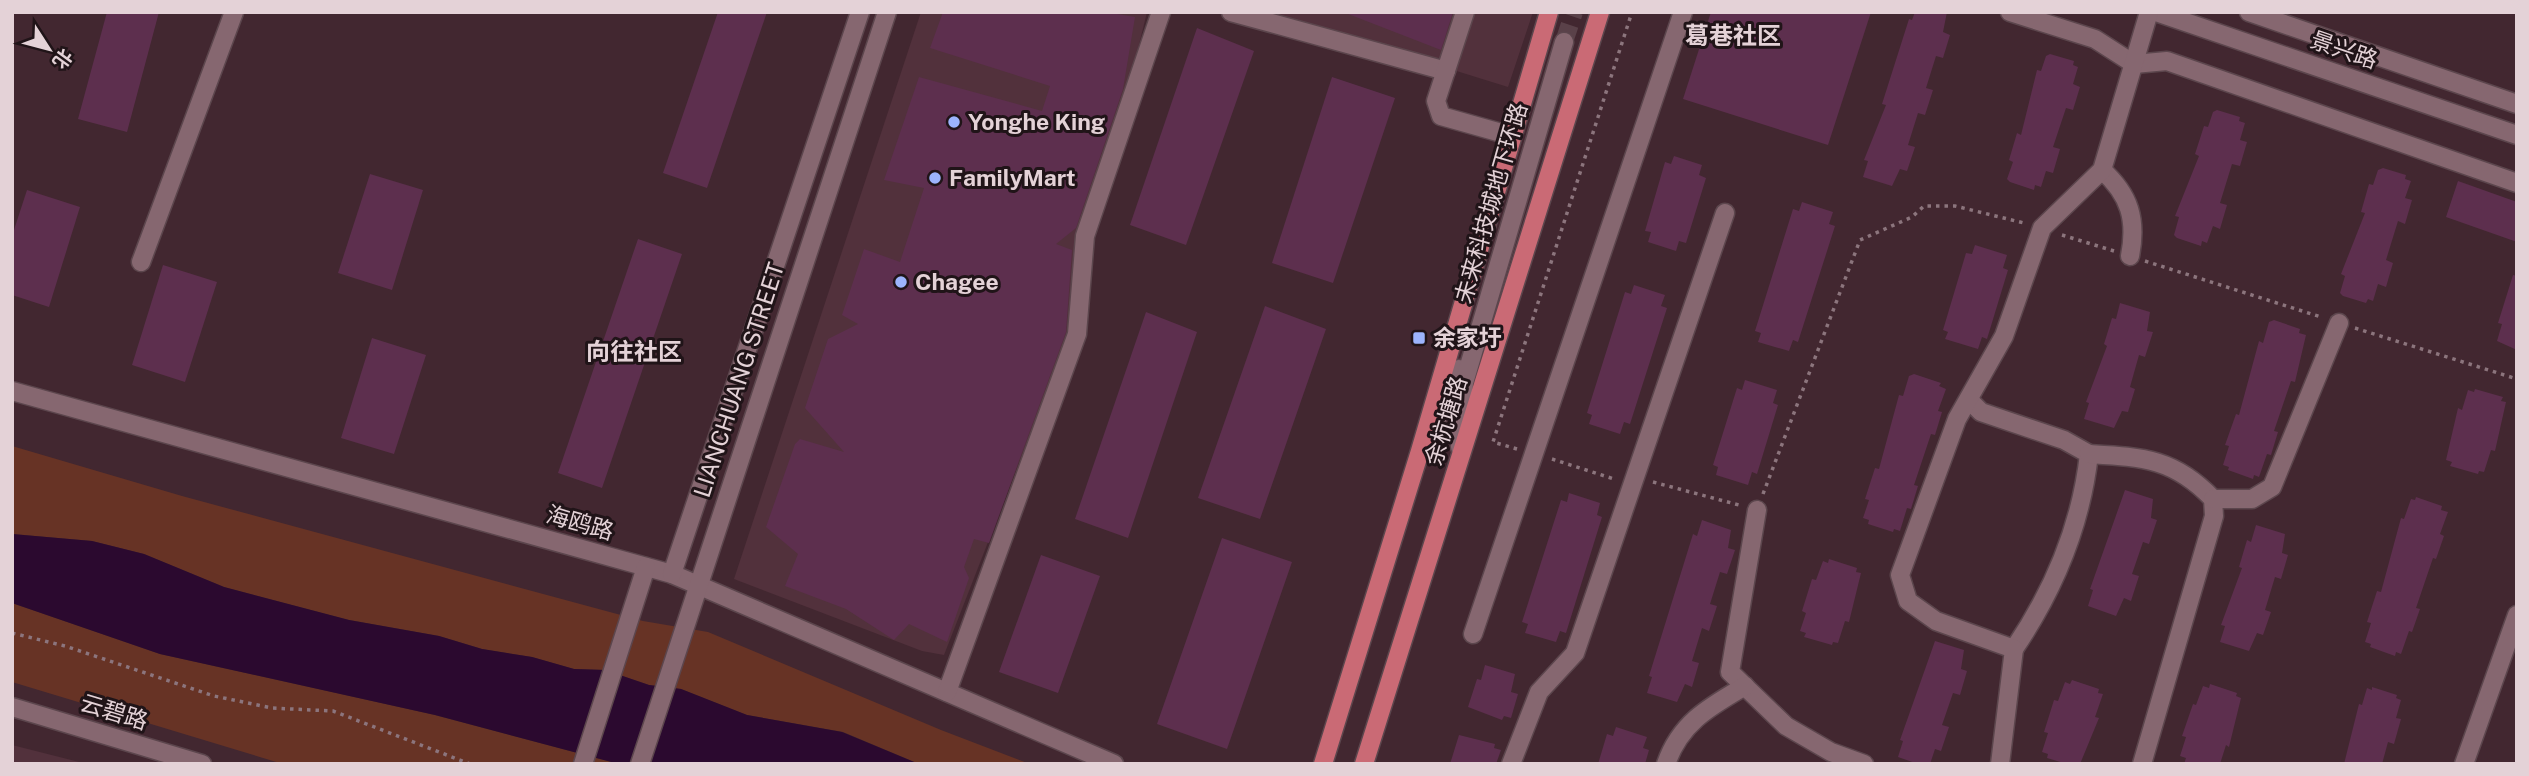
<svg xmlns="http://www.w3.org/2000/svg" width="2529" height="776" font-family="'Public Sans','Noto Sans SC',sans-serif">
  <rect width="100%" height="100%" fill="#422730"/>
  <!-- built -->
  <g fill="#52313c">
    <polygon points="921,12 1147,12 1068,337 944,655 922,651 734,579"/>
    <polygon points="1267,12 1533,12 1508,87"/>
    <polygon points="12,745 87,764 12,764"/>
  </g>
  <!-- green -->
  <g fill="#673325">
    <polygon points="12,446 182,496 643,621 708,632 941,730 1030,764 919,764 843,732 747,715 681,689 649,685 605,670 574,669 532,657 482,649 439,636 349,620 224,587 144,554 92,541 12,534"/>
    <polygon points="12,603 160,654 435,715 619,764 283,764 12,682"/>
  </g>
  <!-- water -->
  <polygon fill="#2b092f" points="12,534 92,541 144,554 224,587 349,620 439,636 482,649 532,657 574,669 605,670 649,685 681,689 747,715 842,732 919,764 619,764 435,715 160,654 12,603"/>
  <!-- building -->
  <g fill="#5d2f4e">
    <polygon points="107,12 159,12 127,132 78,119"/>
    <polygon points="718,12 767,12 707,188 663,173"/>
    <polygon points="943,12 1106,12 1135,17 1123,89 1076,228 1056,244 1072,250 1066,332 989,543 974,539 964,567 969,578 947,642 909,624 894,640 846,609 785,586 798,554 766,527 795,444 800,439 844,452 805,408 828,339 858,324 842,315 864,249 900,262 924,188 884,180 919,77 1042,111 1050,86 930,48"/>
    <polygon points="1343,12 1453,12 1441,50"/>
    <polygon points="1711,12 1871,12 1828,145 1683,99"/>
    <polygon points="1915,12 1947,12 1943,32 1950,35 1943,58 1936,56 1926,88 1933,90 1925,115 1918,113 1908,145 1915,147 1907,171 1900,169 1892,186 1863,177 1868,161 1864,160 1886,105 1882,104 1909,19 1912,20"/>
    <polygon points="1197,28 1254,51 1186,245 1130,225"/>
    <polygon points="2050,54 2074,61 2073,65 2078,67 2073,84 2080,87 2073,110 2066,108 2053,147 2060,149 2053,173 2046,171 2041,187 2035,185 2034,190 2010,182 2007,179 2013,162 2009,160 2017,133 2021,135 2037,70 2041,71 2046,56"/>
    <polygon points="1332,77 1395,98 1333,283 1272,263"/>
    <polygon points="2217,110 2240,117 2239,121 2245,123 2240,140 2247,142 2240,166 2232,164 2220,203 2227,205 2220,229 2213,226 2207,243 2202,241 2201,246 2177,238 2174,235 2179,217 2175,216 2199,156 2195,154 2204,126 2208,127 2213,112"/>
    <polygon points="1674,156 1702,165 1699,175 1706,178 1686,243 1679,241 1676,251 1648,242 1651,232 1645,231 1665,162 1671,164"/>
    <polygon points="2383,168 2406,175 2405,179 2411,181 2405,198 2412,200 2405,224 2398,221 2386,260 2393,263 2386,287 2378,284 2373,301 2368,299 2366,303 2343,296 2340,293 2345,276 2341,274 2365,213 2361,212 2369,184 2373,185 2378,170"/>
    <polygon points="370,174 423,190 392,290 338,273"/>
    <polygon points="2458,181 2517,202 2517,242 2446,217"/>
    <polygon points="27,190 80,207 49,307 12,295 12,236"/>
    <polygon points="1802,202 1833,212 1829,224 1835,226 1798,342 1793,340 1789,351 1758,342 1761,333 1755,331 1793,209 1799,211"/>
    <polygon points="638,239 682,254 602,488 558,473"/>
    <polygon points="1975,245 2007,255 2003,268 2008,270 1987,339 1982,337 1978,349 1945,339 1948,332 1943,330 1966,253 1972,254"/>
    <polygon points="163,265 217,282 185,382 132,365"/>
    <polygon points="2513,275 2517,276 2517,350 2497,341 2502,324 2498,323"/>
    <polygon points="1634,285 1665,295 1661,306 1667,308 1630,424 1624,422 1620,434 1589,424 1592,415 1587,413 1625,292 1631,294"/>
    <polygon points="2120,303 2150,312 2147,331 2153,332 2145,357 2139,355 2130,387 2135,389 2128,412 2122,411 2114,428 2084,419 2089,403 2086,402 2107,346 2104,344 2112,318 2116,319"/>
    <polygon points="1265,306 1326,329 1260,519 1198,498"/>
    <polygon points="1146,312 1197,332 1128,538 1075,519"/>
    <polygon points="2274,320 2300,329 2299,333 2306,335 2295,382 2291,381 2274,431 2278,432 2271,455 2267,454 2259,477 2254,475 2253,479 2228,470 2229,467 2223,465 2229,446 2225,445 2236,414 2239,415 2259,341 2263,343 2269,322"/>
    <polygon points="372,338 426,355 394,454 341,438"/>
    <polygon points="1914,374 1941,383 1939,386 1946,389 1938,411 1942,412 1935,435 1931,434 1914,485 1918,486 1911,509 1907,508 1900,531 1894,529 1893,532 1868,524 1869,520 1863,518 1869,500 1865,499 1875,468 1879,469 1899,395 1903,396 1909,376"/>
    <polygon points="1745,380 1777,390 1773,403 1778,405 1757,474 1752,472 1748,485 1716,475 1718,467 1713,465 1737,388 1742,390"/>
    <polygon points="2475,389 2503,397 2501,401 2506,402 2495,451 2491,450 2484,472 2479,471 2478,474 2450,466 2452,462 2446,460 2458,408 2462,410 2468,390 2474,392"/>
    <polygon points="2125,490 2153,499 2151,518 2157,520 2149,544 2143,542 2132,574 2139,576 2131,601 2124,598 2116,616 2088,606 2093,590 2090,589"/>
    <polygon points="1569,493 1600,503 1597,515 1602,517 1566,633 1560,631 1556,642 1525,633 1528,624 1522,622 1561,500 1567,502"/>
    <polygon points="2416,497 2442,506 2441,510 2448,512 2440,534 2444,536 2436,559 2433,558 2416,608 2420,609 2412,632 2409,631 2401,654 2396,652 2395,656 2370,647 2371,644 2365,642 2371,623 2367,622 2377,591 2381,592 2401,518 2404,519 2411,499 2415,500"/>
    <polygon points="1702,520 1731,530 1728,548 1735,550 1727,574 1720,572 1710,604 1717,606 1709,631 1702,628 1692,661 1699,663 1692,687 1685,684 1677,702 1647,693 1652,677 1649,676 1693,534 1697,536"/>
    <polygon points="2256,525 2285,534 2282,553 2288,555 2281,579 2275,577 2265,610 2271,612 2263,635 2257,633 2249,651 2220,642 2225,626 2221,625 2242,568 2239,567 2247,540 2251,542"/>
    <polygon points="1222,538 1292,562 1227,749 1157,724"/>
    <polygon points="1041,555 1100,576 1058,693 999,672"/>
    <polygon points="1829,559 1857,568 1856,572 1861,573 1849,622 1845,621 1838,643 1833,642 1832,645 1804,637 1806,633 1800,631 1806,613 1802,611 1812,579 1816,580 1823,561 1828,563"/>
    <polygon points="1935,641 1964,650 1961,669 1967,671 1960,695 1953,693 1942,725 1949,727 1941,751 1935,749 1930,764 1918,764 1898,757 1903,741 1900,740"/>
    <polygon points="1485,665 1515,674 1511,692 1518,694 1511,718 1504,716 1502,720 1468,707 1477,679 1481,680"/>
    <polygon points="2072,680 2099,689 2098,693 2103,694 2095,717 2099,718 2080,764 2067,764 2047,758 2048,754 2042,752 2048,733 2044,732 2054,700 2058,701 2065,682 2070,684"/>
    <polygon points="2210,684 2237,693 2236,696 2241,698 2229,747 2226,745 2220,764 2184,764 2186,758 2180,756 2186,737 2182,736 2193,704 2196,705 2203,686 2209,688"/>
    <polygon points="2372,687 2397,695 2396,698 2401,700 2396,718 2401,719 2394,744 2388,742 2382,764 2344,764 2359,704 2362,705 2367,688 2372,690"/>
    <polygon points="1616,727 1647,737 1643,748 1649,750 1645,764 1598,764 1607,734 1613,736"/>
    <polygon points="1459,735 1495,744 1494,748 1501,750 1496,764 1450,764"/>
  </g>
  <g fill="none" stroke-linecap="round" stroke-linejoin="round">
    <!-- minor-tunnel -->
    <polyline stroke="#5a4149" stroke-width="18" stroke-dasharray="18 9" stroke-linecap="butt" points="1564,42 1574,12"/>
    <!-- minor casing -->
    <g stroke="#5c464d" stroke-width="21">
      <g id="minor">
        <polyline points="1231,12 1446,71"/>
        <polyline points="1465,12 1436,101 1441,116 1512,136"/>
        <polyline points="2010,12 2095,39 2134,64 2167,61 2517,183"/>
        <polyline points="2156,12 2517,135"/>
        <polyline points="2249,12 2517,104"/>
        <path d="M2102,170c28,25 35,50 28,86"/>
        <polyline points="141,262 234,12"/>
        <polyline points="12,391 672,574 1114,764"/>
        <path d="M1969,400l12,12 83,28 25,14c-8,72 -35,136 -75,195"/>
        <polyline points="1431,430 1453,387 1459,369"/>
        <polyline points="1460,447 1464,383 1564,42"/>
        <path d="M2089,454c53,3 85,4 124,45l1,17 -72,248"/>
        <polyline points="2213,499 2252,499 2272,487 2339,323"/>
        <polyline points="1757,510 1730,672 1786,726 1831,752 1864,764"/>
        <polyline points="672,574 860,12"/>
        <polyline points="1473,634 1683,12"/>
        <polyline points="947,692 1077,334 1085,236 1161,12"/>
        <polyline points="12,707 202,764"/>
        <polyline points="583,764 646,567"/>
        <polyline points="640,764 887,12"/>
        <polyline points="1511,764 1539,692 1575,653 1725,213"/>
        <path d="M1666,764c14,-41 43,-57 79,-78"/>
        <polyline points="2000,764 2014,649 1936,621 1908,601 1900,575 1957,419 2004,336 2042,228 2102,170 2149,12"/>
        <polyline points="2464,764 2517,615"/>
      </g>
    </g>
    <!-- major casing -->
    <g stroke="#5c464d" stroke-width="21">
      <g id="major">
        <polyline points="1323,764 1420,451 1549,12"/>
        <polyline points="1364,764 1600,12"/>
      </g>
    </g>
    <!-- path -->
    <g stroke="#8c757d" stroke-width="3.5" stroke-dasharray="3.5 5" stroke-linecap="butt">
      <polyline points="2062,235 2114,251"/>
      <polyline points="2145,261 2321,317"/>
      <polyline points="2355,328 2517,379"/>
      <polyline points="1517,449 1493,442 1632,12"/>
      <polyline points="1552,459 1614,479"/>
      <polyline points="1653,482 1739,505"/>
      <polyline points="1763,494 1860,240 1912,217 1924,206 1955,206 2024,223"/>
      <polyline points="12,633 65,646 214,696 272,708 333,711 470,764"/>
    </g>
    <!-- minor -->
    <use href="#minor" stroke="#866770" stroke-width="18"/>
    <!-- major -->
    <use href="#major" stroke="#ca6a75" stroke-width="18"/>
  </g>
  <!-- markers -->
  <g fill="#9cb4fd" stroke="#201418" stroke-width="2.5">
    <circle cx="954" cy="122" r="7"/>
    <circle cx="935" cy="178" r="7"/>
    <circle cx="901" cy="282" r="7"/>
    <rect x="1412" y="331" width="14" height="14" rx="3.5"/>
  </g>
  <g text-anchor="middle" stroke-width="6" stroke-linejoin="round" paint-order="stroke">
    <!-- street labels -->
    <g font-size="23" fill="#e4d2d7" stroke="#201418">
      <text transform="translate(2344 50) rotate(19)" y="8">景兴路</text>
      <text transform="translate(1491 203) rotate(-74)" y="8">未来科技城地下环路</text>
      <text transform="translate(739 380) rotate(-72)" y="8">LIANCHUANG STREET</text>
      <text transform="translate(1446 421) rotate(-73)" y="8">余杭塘路</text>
      <text transform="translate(580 523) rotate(16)" y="8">海鸥路</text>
      <text transform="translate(114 712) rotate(17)" y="8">云碧路</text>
    </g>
    <!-- poi labels -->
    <g font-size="23" font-weight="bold" fill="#e4d2d7" stroke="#201418" text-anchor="start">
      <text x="968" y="130">Yonghe King</text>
      <text x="949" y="186">FamilyMart</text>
      <text x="915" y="290">Chagee</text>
      <text x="1433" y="346">余家圩</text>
    </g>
    <!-- neighbourhood labels -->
    <g font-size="24" font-weight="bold" fill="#e4d2d7" stroke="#201418">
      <text x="1733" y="44">葛巷社区</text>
      <text x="634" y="360">向往社区</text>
    </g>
  </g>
  <!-- border -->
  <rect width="2529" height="776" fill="none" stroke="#e4d2d7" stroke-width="28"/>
  <!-- north arrow -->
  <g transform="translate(49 49) rotate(126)" stroke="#201418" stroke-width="5" paint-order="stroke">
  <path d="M0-5L12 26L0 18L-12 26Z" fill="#e4d2d7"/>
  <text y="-10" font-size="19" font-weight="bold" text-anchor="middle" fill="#e4d2d7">北</text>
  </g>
</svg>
